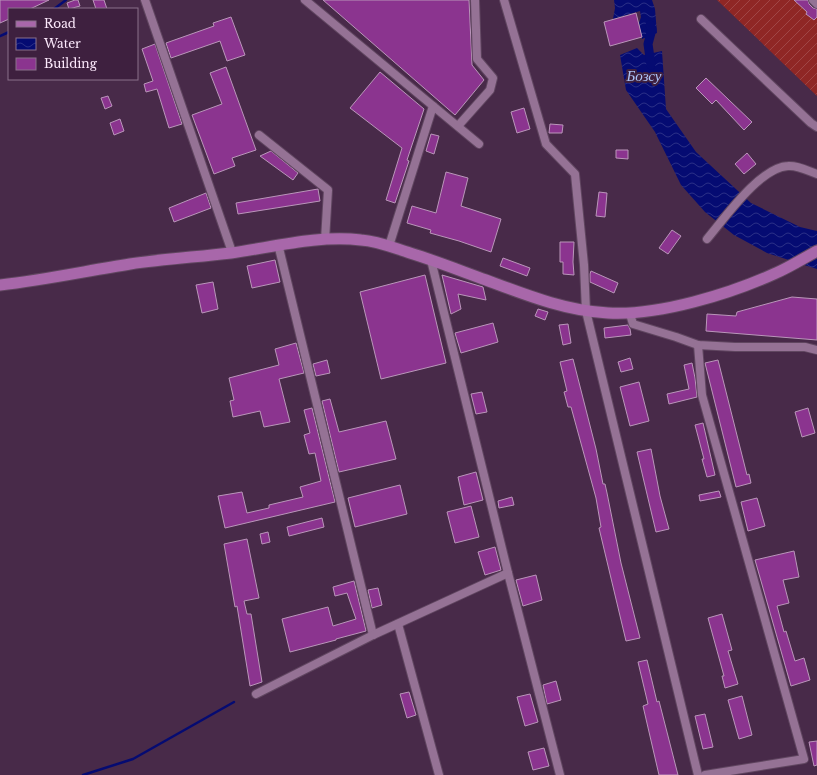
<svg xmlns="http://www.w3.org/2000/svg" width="817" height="775" font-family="'Libre Baskerville',serif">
  <defs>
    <pattern id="garden-furrows" width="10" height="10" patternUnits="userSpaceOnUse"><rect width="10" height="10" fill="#8f2725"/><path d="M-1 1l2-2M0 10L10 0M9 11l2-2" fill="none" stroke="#a04646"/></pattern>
    <pattern id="water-waves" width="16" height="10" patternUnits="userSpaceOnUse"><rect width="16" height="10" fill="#050b72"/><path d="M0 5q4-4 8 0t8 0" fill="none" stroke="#2a2f87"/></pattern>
  </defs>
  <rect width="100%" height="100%" fill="#482a49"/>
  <!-- garden -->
  <polygon fill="url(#garden-furrows)" points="717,0 802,0 817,14 817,96"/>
  <!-- water -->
  <g fill="url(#water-waves)">
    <polygon points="614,0 652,0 655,9 657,33 642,39 639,23 641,17 640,11 613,19 615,8"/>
    <polygon points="637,48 644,55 662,51 666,109 696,152 751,203 800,227 817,231 817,269 767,253 734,235 705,212 681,185 655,132 626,90 620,55"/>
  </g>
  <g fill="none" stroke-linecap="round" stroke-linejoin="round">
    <!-- stream -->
    <g stroke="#050b72" stroke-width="2.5">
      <polyline points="54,9 66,0"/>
      <polyline points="0,36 9,32"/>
      <polyline points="83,775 133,759 234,702"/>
    </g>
    <!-- canal -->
    <polyline stroke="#050b72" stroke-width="9" points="650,25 652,29 648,44 651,65"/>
  </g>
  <!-- building -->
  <g fill="#8b348f" stroke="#ba96ba">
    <polygon points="0,0 49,0 30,9 9,9 9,19 0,23"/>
    <polygon points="75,0 78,0 80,6 69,9 67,3"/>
    <polygon points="93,0 104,0 107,9 96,9"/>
    <polygon points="323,0 469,0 472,65 484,80 455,115"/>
    <polygon points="794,0 808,0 809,4 813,8 817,9 817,17 814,20 806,14 807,12"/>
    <polygon points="636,13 642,37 610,46 604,22"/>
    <polygon points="231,17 245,55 227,61 220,41 171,58 166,43 214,26 213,23"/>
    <polygon points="155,44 182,124 169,128 157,89 146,92 144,84 153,81 142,49"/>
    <polygon points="226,67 256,150 232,158 235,166 214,174 192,115 222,104 210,73"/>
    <polygon points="380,72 424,109 407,160 409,161 395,203 386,200 402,148 350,108"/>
    <polygon points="706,78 752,122 744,130 716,100 712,104 696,88"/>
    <polygon points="108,96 112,106 105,109 101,98"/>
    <polygon points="524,108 530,129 517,133 511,112"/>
    <polygon points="120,119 124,131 114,135 110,123"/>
    <polygon points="550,124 563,125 562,133 549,133"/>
    <polygon points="431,134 439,136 434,154 426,151"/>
    <polygon points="616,150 628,150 628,159 616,158"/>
    <polygon points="271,151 298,173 293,180 260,156"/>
    <polygon points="747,153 756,164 744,174 735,164"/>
    <polygon points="446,172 468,178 461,206 501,219 491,252 459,241 430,233 431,230 407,223 412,206 436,213"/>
    <polygon points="318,189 320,201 238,214 236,203"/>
    <polygon points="599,192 607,193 605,217 596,216"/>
    <polygon points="206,193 211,208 174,222 169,208"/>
    <polygon points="672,230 681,236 668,254 659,248"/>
    <polygon points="560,242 574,242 573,262 574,275 563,274 563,262 560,262"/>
    <polygon points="503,258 530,268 527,276 500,266"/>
    <polygon points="275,260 280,282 252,288 247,266"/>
    <polygon points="591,271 618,283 614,293 590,282 590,274"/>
    <polygon points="425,275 446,363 381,379 360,292"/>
    <polygon points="442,275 483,287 486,300 458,294 461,309 451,314"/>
    <polygon points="213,282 218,309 202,313 196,285"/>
    <polygon points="792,297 817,299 817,340 706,331 707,314 736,316 737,312"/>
    <polygon points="538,309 548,312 545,320 535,316"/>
    <polygon points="493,323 498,342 461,353 455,333"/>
    <polygon points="568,324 571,343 563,345 559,325"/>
    <polygon points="628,325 630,329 631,335 605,338 604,328"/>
    <polygon points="296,343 304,373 279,379 290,422 264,427 260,411 233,417 230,401 234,400 229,378 279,365 275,349"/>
    <polygon points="630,358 633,369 621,372 618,362"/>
    <polygon points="573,359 596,449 603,484 605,484 607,493 621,563 640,638 626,641 599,528 601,527 596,498 571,407 568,407 564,392 567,391 560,362"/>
    <polygon points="327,360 330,373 316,376 313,364"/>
    <polygon points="718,360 747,475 749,474 751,483 736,487 705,363"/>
    <polygon points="692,363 695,378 697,397 669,404 667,394 689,389 684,365"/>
    <polygon points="639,382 649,421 630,426 620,387"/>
    <polygon points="482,392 487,412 476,414 471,394"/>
    <polygon points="330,399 339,432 386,421 396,459 339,472 323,405 322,401"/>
    <polygon points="312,408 335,502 225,528 218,496 242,492 247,513 269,508 269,505 303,497 300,487 321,481 315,453 309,454 304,435 310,433 304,410"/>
    <polygon points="808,408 815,433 802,437 795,412"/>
    <polygon points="703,423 715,475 707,477 702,459 704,459 695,425"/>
    <polygon points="651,449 660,496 669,529 656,532 637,452"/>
    <polygon points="476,472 483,500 464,505 458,477"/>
    <polygon points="400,485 407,514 355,527 348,498"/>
    <polygon points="719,491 721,497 700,501 699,495"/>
    <polygon points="512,497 514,505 499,508 498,501"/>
    <polygon points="757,498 765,526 748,531 741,502"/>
    <polygon points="471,506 479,537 455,543 447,512"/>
    <polygon points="322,518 324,527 289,536 287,527"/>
    <polygon points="268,532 270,542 262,544 260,534"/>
    <polygon points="247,539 259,598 244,601 247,614 251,614 262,682 250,686 237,606 235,607 224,544"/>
    <polygon points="495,547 501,570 485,575 478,552"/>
    <polygon points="794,551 799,577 783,580 789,603 777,606 784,632 786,631 795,661 804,658 810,680 791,686 755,560"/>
    <polygon points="536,575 542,600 523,606 516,580"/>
    <polygon points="354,581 366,631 336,639 336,640 290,652 282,619 328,607 333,626 356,619 347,593 335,596 333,587"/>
    <polygon points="378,588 382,605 372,608 368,590"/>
    <polygon points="722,614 732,650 728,651 738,684 725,688 722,676 724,676 708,618"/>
    <polygon points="647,660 657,702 659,701 678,775 659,775 643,706 648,704 638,662"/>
    <polygon points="556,681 561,700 547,704 543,685"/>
    <polygon points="409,692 416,715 407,718 400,694"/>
    <polygon points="530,694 538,722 525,726 517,697"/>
    <polygon points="742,696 752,735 739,739 728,700"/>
    <polygon points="705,714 713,747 703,749 695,716"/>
    <polygon points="817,741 817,765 814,766 809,742"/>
    <polygon points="544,748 549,766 533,770 528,752"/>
  </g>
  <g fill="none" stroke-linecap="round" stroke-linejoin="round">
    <!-- minor casing -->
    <g stroke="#604660" stroke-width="10">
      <g id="minor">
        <polyline points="145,0 232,252"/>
        <polyline points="305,0 479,144"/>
        <polyline points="504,0 546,144 575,174 584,265 586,311 698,775"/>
        <polyline points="813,0 817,4"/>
        <polyline points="701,19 811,123 817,127"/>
        <polyline points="458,126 490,90 493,78 477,59 475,0"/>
        <polyline points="259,135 328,190 325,240"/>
        <path d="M707,239c17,-20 53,-72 81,-73 10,-1 20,5 29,8"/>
        <polyline points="278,244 373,635"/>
        <polyline points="389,246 433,106"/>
        <polyline points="431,260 508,573 560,775"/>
        <polyline points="630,314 633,324 676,337 698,345 735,347 805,347 817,350"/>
        <polyline points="698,345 702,395 804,759 705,775"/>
        <polyline points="398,624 439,775"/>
        <polyline points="256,694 373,635 508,573"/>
      </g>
    </g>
    <!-- major casing -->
    <g stroke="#604660" stroke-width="13">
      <path id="major" d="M0,285c44,-5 86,-14 130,-21 33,-5 67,-7 101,-11 43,-6 87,-18 130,-13 17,1 33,8 49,13 26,8 51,18 76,27 40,15 80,31 122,33 50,3 122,-19 168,-40 14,-6 28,-15 41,-22"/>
    </g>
    <!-- minor -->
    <use href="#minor" stroke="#957295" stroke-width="8"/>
    <!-- major -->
    <use href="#major" stroke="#a867aa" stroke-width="11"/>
  </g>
  <g text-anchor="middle" stroke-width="4" stroke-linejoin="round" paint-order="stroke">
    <!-- water labels -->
    <g font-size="15" font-style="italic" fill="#acc3f7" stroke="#3e203f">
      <text x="644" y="81">Бозсу</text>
    </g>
  </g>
  <!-- legend -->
  <rect x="8" y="8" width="130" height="72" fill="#3e203f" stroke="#8a718b"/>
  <rect x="16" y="21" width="20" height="6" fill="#a867aa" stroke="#8a718b"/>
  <text x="44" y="28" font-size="12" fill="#fdeafd">Road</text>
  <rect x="16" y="38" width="20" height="12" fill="url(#water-waves)" stroke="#8a718b"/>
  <text x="44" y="48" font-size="12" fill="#fdeafd">Water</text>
  <rect x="16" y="58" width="20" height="12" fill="#8b348f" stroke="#8a718b"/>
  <text x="44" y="68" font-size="12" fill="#fdeafd">Building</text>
</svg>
